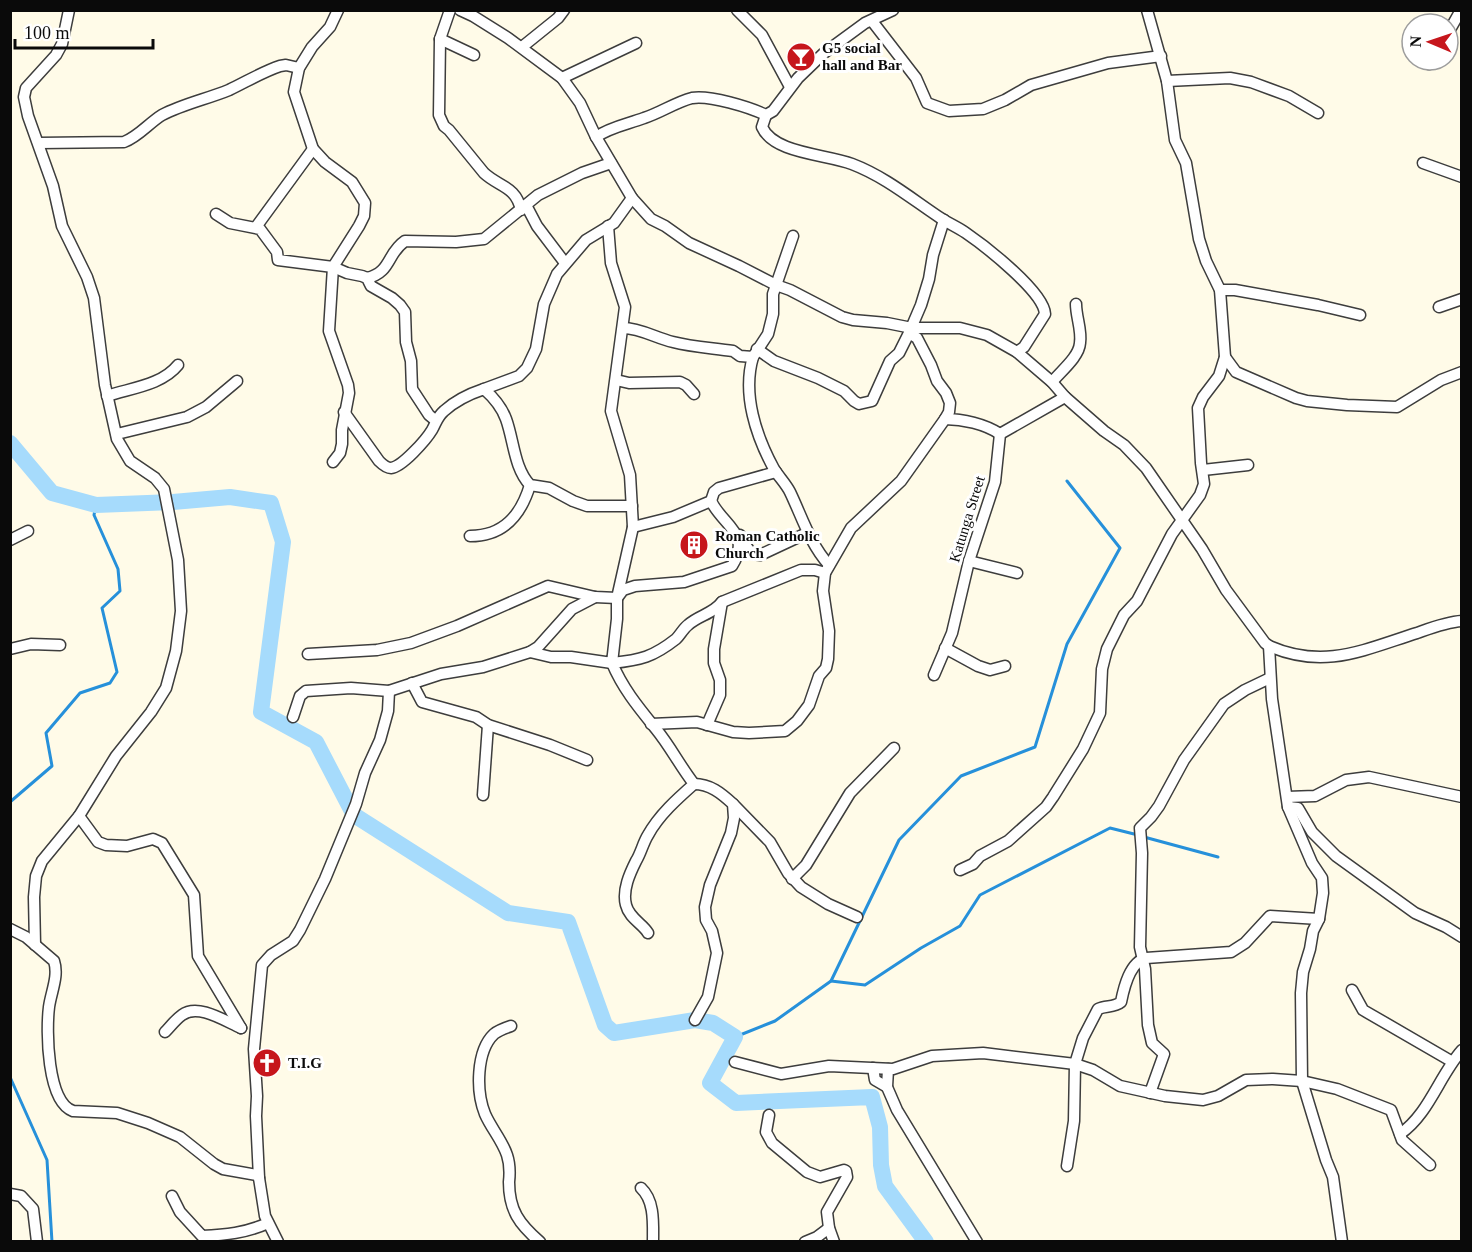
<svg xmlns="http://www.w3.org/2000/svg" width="1472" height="1252" font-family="'Times New Roman',serif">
  <rect width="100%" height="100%" fill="#fffbe8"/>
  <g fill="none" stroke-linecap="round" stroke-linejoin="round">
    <!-- stream -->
    <g stroke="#2690da" stroke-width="3">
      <polyline points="10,802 52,766 46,733 80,693 110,683 117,672 102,608 120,591 118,569 94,515 96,505"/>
      <polyline points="1144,837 1218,857"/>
      <polyline points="831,981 865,985 921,948 960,926 980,895 1110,828 1138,835"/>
      <polyline points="735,1037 775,1021 831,981 899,840 961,776 1035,747 1067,644 1120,548 1067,481"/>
      <polyline points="10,1077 47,1160 52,1242"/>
    </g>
    <!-- river -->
    <polyline stroke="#a6dbfc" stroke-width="16" points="10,443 52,493 96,505 173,502 230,497 271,503 283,542 261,712 316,742 354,815 508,913 568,922 605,1025 614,1033 695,1020 713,1023 735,1037 710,1083 736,1103 872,1097 880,1127 881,1165 885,1186 926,1242"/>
    <!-- street casing -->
    <g stroke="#3d3d3d" stroke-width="13">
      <g id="street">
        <path d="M450,10l-10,29 -1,76 5,11 5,4 35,43c15,14 32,13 37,37"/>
        <path d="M460,10l13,6 35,22 54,40 18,25 16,34 36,61 19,21 14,7 24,17 50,23 37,19 14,5 52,27 11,3 34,3 25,5h48l27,7 30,17 35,30 13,15 39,34 20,14 22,23 56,81 24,41 39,53 4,3c55,24 94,4 148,-13 14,-5 29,-11 45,-12"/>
        <polyline points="737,10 762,35 790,87"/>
        <polyline points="872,21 916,78 927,103 949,111 983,109 1005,100 1031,85 1108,63 1161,56"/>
        <polyline points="1448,33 1461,10"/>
        <polyline points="440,39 474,55"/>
        <polyline points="522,47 558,18 564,10"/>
        <polyline points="1429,64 1432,60"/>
        <polyline points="562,78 636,43"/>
        <polyline points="1167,81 1230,78 1251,82 1289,96 1318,113"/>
        <path d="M766,115l-4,12c12,27 65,27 90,37 34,13 61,36 90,55 8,5 17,9 24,14 19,13 78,59 79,81l-21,33 -7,5"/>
        <path d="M596,137c14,-10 32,-13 48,-19 16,-5 32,-16 48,-20 18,-3 57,9 74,17l7,-4 25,-33 26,-25 41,-30 28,-13"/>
        <path d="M39,143l85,-1c14,-5 25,-19 38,-27 21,-11 45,-16 67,-25 17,-8 33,-18 51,-24l6,-1 13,3"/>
        <polyline points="1423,163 1462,177"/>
        <polyline points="526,205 537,226 565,263"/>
        <polyline points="216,214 230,223 260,229 277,252 278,260 333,267 347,273 362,276 367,278 371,286 392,298 400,305 405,312 406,342 411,361 412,389 429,415 435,420"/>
        <polyline points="256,227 313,149"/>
        <path d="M367,278c24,-5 20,-25 38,-37l51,1 28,-3 54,-44 44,-22 29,-10"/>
        <polyline points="1220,290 1235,290 1318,305 1360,315"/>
        <polyline points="1439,307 1462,299"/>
        <path d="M623,328c17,0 33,10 50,14 19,5 40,6 60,9l7,5 13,1 15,-23 5,-20v-20l20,-58"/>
        <path d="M909,333l8,5 14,27 6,16 9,12 4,10 -1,9 -4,7c18,0 40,5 55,15"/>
        <polyline points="757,349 774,361 818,378 844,391 854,401 859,404 872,401 890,361 899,353 909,333 921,305 929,279 933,255 944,220"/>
        <path d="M753,357c-11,37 3,79 21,112 5,8 12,15 16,23 12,25 20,52 39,73"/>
        <polyline points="1225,357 1236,372 1296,398 1307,401 1347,405 1397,407 1441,380 1462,372"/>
        <polyline points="616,380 629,383 680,382 686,385 694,394"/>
        <path d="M1052,382c9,-11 27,-25 28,-39 2,-13 -4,-26 -4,-39"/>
        <polyline points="484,389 519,376 527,368 536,349 544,304 557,274 586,240 614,223 632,198"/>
        <path d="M107,396c24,-8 55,-11 71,-31"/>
        <path d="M344,412l35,49c3,3 7,7 12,7 11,-1 35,-28 41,-38 4,-7 5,-13 12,-19 12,-11 25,-17 40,-22 9,8 18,19 22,30 8,22 8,49 24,66l19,3 24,13 14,5h45"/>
        <polyline points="117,434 187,417 206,407 237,381"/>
        <polyline points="333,462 340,453 342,444 342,430 349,393 348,385 329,331 333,267 359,226 364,216 365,203 352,182 325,162 313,149 294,92 299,68 312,47 330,27 338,10"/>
        <polyline points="1203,470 1248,465"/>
        <polyline points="633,527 673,517 711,501 714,492 719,488 776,472"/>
        <path d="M740,535c5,9 9,20 20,20l47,-22"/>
        <path d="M470,536c34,0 51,-21 60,-51"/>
        <polyline points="10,540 28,531"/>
        <polyline points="969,561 1017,573"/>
        <polyline points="1269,646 1272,699 1288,807 1312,863 1322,878 1323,893 1319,919 1313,931 1310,949 1303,972 1301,993 1302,1081 1326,1160 1333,1177 1342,1242"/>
        <polyline points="945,648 978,666 990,670 1005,666"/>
        <polyline points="10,649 31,644 60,645"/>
        <polyline points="530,652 538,647 572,609 595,597"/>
        <path d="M308,654l69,-4 34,-7 46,-17 91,-40 47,11 22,1 6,-8 12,-4 49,-4 48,-16c20,-33 -9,-40 -21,-65"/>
        <polyline points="934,675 952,633 969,561 995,482 1000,434 1065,397"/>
        <polyline points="412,683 422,702 476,717 488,725 550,745 587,760"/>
        <polyline points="293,717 300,696 306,691 351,688 389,691 441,674 483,667 530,652 551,657 571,657 612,663 617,619 617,598 633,527 630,475 611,411 625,307 611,263 608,226"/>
        <polyline points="651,724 697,722 733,732 749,733 785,731 797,721 809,705 819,676 826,668 828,659 829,631 823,591 825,573 851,528 901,481 945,419"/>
        <polyline points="707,725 720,695 720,680 714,663 714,649 722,602"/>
        <path d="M694,784c16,0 27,9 39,20l1,14 -3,15 -21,52 -5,22 1,13 6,11 5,22 -9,44 -13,23"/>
        <polyline points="483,795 488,725"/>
        <polyline points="1287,797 1315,796 1346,780 1369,777 1462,797"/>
        <polyline points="733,804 770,842 788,873 801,887 828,904 857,917"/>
        <polyline points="1288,807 1298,808 1312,832 1336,856 1415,913 1446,927 1462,937"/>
        <polyline points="79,816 98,842 106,845 127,846 153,839 162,843 194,895 198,956 241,1028"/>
        <polyline points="960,870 973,864 980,856 1008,841 1046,807 1053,797 1083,749 1100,713 1102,669 1107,649 1124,615 1137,601 1172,534 1200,495 1204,484 1201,463 1198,408 1203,397 1219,376 1225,357 1220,290 1206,261 1199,239 1186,163 1175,140 1167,81 1147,10"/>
        <polyline points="792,879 806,865 850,793 894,748"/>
        <path d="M10,929l16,8 28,24c5,15 -3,31 -5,46 -3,24 -2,95 24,104l44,2 31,10 32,14 34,27 9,5 34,6 2,3 6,38 13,26"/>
        <path d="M648,933c-5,-9 -19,-15 -22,-28 -4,-15 4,-32 10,-44 5,-8 7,-18 12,-26 11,-20 29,-36 46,-51 -14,-18 -24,-38 -38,-55 -17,-21 -33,-40 -44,-66 29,-3 41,-6 64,-24 4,-4 7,-10 12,-14 11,-10 25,-11 34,-23l79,-32h14l10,3"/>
        <polyline points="35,945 34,897 36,876 42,861 79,816 116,756 151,712 166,688 176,651 181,611 178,560 164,489 155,478 130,461 117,439 105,385 94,298 87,277 62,226 53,186 28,116 24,97 26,88 56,55 62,44 69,10"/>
        <polyline points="1352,990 1363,1010 1451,1061"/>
        <path d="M511,1026c-6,2 -12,4 -17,8 -18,17 -18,58 -9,80 6,14 17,26 22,41 3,9 3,18 2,27 0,28 10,42 31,60"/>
        <path d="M165,1032c5,-5 10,-12 17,-17 16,-12 43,6 59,13"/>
        <polyline points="735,1062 781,1074 829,1066 893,1069 932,1056 983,1053 1075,1064 1093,1070 1120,1086 1165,1096 1203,1100 1218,1096 1246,1080 1273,1079 1302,1081 1337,1089 1391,1110 1402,1140 1430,1165"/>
        <polyline points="873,1068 875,1080 887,1087"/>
        <polyline points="888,1069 887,1087 897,1110 977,1242"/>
        <polyline points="1150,1093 1164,1054 1152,1043 1148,1025 1145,969 1140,947 1142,853 1140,828 1151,817 1159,806 1184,760 1224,704 1245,690 1270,678"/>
        <polyline points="769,1115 766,1132 772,1143 807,1172 820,1177 844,1170 846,1171 847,1177 827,1212 829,1228 834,1242"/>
        <path d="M1400,1134c29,-20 39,-58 62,-84"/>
        <path d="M1067,1166l7,-45 1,-57 8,-26 15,-29c8,-4 16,-1 23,-7 3,-15 9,-40 25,-44l85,-6 14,-9 25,-27 49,3"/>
        <polyline points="259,1178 256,1116 257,1096 254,1049 262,965 271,955 293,941 300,930 325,879 356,804 365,773 380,740 388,711 389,691"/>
        <path d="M641,1188c14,13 12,36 12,54"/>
        <polyline points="10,1194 21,1196 33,1209 37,1242"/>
        <path d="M172,1196l8,16 22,24c23,-1 44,-3 66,-13"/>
        <polyline points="805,1242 817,1237 829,1228"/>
      </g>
    </g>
    <!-- street -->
    <use href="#street" stroke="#fff" stroke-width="10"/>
  </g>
  <!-- icons -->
  <defs>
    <g id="bar-disc" transform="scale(1.5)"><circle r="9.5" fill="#c6161c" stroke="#fff"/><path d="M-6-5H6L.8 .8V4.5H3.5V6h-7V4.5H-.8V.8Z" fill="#fff"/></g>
    <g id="building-disc" transform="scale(1.5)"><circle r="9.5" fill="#c6161c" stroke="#fff"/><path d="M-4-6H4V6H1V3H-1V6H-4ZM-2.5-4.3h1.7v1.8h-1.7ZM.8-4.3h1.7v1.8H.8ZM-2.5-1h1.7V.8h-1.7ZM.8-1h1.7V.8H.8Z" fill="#fff"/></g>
    <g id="church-disc" transform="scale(1.5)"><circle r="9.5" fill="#c6161c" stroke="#fff"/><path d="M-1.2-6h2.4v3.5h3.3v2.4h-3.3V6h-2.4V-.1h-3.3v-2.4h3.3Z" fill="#fff"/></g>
  </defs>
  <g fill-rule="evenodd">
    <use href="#bar-disc" x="801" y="57"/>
    <use href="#building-disc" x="694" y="545"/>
    <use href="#church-disc" x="267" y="1063"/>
  </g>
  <g text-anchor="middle" stroke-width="6" stroke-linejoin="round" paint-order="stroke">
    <!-- poi labels -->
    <g font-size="15" font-weight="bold" fill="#0a0a0a" stroke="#fff" text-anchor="start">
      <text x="822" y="53">G5 social<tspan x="822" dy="17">hall and Bar</tspan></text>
      <text x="715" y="541">Roman Catholic<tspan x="715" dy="17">Church</tspan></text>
      <text x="288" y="1068">T.I.G</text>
    </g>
    <!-- street labels -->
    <g font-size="15" fill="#0a0a0a" stroke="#fff">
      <text transform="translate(967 519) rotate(-73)" y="5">Katunga Street</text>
    </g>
  </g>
  <!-- border -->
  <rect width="1472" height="1252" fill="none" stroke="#0a0a0a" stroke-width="24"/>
  <!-- north arrow -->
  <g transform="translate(1430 42) rotate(272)"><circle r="28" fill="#ffffff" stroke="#9d9d9d" stroke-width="1.5"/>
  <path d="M0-4.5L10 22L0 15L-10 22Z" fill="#c6161c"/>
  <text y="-9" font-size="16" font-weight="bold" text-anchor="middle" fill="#0a0a0a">N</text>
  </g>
  <!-- scale -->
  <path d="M15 39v9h138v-9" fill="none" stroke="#0a0a0a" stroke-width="3"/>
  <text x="24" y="39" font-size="18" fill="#0a0a0a" stroke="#ffffff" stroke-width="4.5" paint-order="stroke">100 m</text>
</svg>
